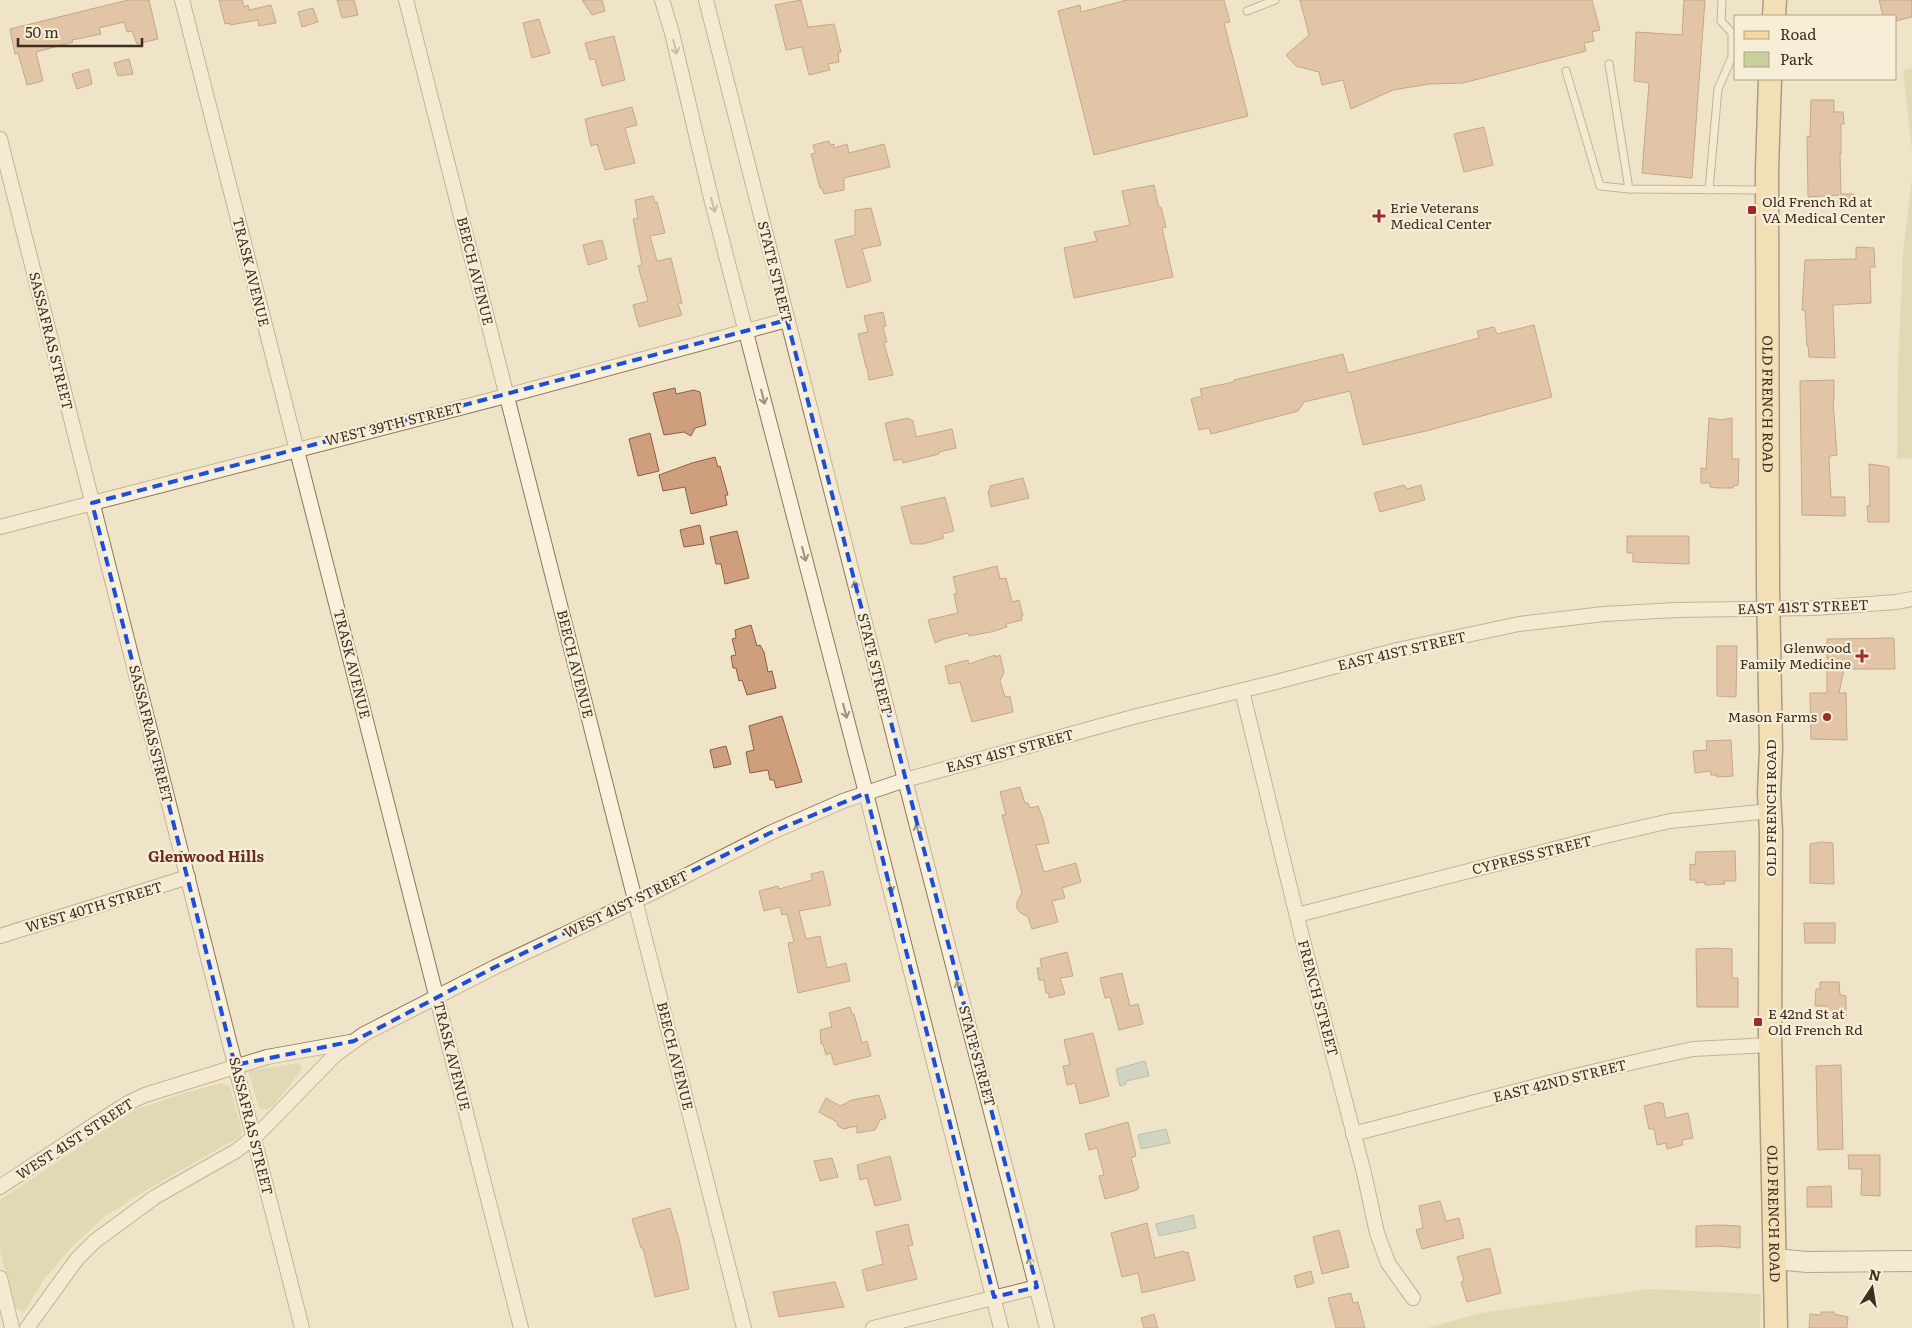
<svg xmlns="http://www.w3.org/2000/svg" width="1912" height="1328" font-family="Literata,serif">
  <rect width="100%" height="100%" fill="#f0e4c8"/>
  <!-- green -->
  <g fill="#c9cf9b">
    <polygon points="1912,68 1912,151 1903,70"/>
    <polygon points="1912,178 1912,458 1897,459 1898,368 1903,252"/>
    <polygon points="299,1063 302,1069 274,1105 266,1110 259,1108 248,1071"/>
    <polygon points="222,1083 230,1087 242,1131 241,1136 138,1195 104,1217 71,1248 45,1278 23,1313 14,1307 0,1251 0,1200 134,1110 187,1092"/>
    <polygon points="1650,1289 1761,1294 1760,1328 1427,1328 1481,1313"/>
  </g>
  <!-- water -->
  <g fill="#a9c4bc" stroke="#6f938a">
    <polygon points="1145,1061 1149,1076 1126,1081 1126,1084 1120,1086 1116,1069"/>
    <polygon points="1166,1129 1170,1143 1141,1149 1138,1135"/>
    <polygon points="1193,1215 1196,1228 1159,1236 1156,1224"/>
  </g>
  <!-- building -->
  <g fill="#cf9f7d" stroke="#8d5f41">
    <polygon points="128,0 149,0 158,39 137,44 132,31 127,32 124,22 99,28 101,34 72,40 73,42 36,52 43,81 27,85 18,53 15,54 10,29"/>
    <polygon points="219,0 242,0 244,7 248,5 249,10 271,5 276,23 259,26 258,20 230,25 230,23 225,24"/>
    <polygon points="337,0 354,0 358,15 342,18"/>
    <polygon points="582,0 602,0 605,11 592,15"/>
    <polygon points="801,0 808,27 834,24 841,52 838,53 839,62 828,64 830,70 809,75 802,47 786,50 775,5"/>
    <polygon points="1127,0 1224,0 1230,22 1224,23 1248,116 1094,155 1058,11 1080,5 1081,12"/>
    <polygon points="1300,0 1592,0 1600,30 1592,32 1594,41 1584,43 1586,51 1463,83 1429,84 1393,90 1351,109 1343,80 1322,85 1319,72 1296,66 1286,55 1309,35"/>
    <polygon points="1684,0 1705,0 1692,178 1642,173 1649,83 1634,81 1636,32 1682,35"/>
    <polygon points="1879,0 1912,0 1912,17 1896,21 1896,16 1883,16"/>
    <polygon points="313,8 318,22 302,27 298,12"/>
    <polygon points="539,19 550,53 532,58 523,23"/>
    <polygon points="614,36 625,80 602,86 595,59 590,60 585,43"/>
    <polygon points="129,59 133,74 118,76 114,63"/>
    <polygon points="89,69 92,84 77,89 72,74"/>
    <polygon points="1811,100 1834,100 1834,112 1843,112 1844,124 1841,124 1841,154 1840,154 1841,194 1854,194 1855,208 1838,208 1838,195 1808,197 1807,136 1810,137"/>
    <polygon points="632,107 637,125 625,128 635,163 605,170 597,144 591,146 585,119"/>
    <polygon points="1484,127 1493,165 1464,172 1454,134"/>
    <polygon points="829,141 831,145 834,144 834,148 847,144 849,153 884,144 890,167 844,178 844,190 824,194 822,188 820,188 811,154 815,153 813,145"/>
    <polygon points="1154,185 1159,208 1161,207 1166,227 1162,228 1173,277 1074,298 1064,248 1097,241 1094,232 1130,225 1122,191"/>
    <polygon points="653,196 655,203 657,202 665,233 650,236 657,261 671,258 682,303 678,304 682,315 639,327 633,305 648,301 638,266 642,265 633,219 638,218 635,200"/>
    <polygon points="871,208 881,245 862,249 871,281 847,288 835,240 855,235 855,210"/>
    <polygon points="602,240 607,259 588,265 583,245"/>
    <polygon points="1856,247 1874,248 1875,267 1870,267 1871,303 1833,305 1835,358 1809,357 1808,346 1807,346 1805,311 1802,310 1805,260 1856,259"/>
    <polygon points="883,312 886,326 883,327 887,342 884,343 893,375 869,380 867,367 866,367 858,334 868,332 864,316"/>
    <polygon points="1534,325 1552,397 1426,431 1363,445 1350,391 1304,402 1298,411 1211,434 1209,428 1199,430 1191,399 1202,396 1200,389 1234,382 1234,380 1343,354 1348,373 1479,338 1477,331 1494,327 1497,334"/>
    <polygon points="1834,380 1834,401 1833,401 1837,455 1830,456 1829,460 1831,497 1845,497 1845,516 1802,515 1800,381"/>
    <polygon points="675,388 676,394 694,390 700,392 706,425 695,428 691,436 684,432 664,435 653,393"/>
    <polygon points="908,418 913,421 916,437 952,429 956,448 939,452 939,454 903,463 902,459 894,461 885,423"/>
    <polygon points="1709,418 1721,420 1732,418 1732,459 1739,459 1738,485 1733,486 1733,488 1717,488 1710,487 1710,483 1701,483 1701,468 1706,469"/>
    <polygon points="650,433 659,471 638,476 629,439"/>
    <polygon points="715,457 718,467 720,466 728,495 725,495 727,505 691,514 685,487 663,491 659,475 692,463"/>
    <polygon points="1869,464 1889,467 1889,522 1868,522 1867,506 1870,506"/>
    <polygon points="1023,478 1029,498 991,507 988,491 990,490 990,486"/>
    <polygon points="1404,485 1407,489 1421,485 1425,500 1380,512 1374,493"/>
    <polygon points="945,497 954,531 942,534 944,538 923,544 911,544 901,507"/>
    <polygon points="700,525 704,544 684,547 680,530"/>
    <polygon points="737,531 749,578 725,584 721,564 716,564 710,537"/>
    <polygon points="1627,536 1689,536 1689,564 1633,562 1633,553 1627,553"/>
    <polygon points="997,566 1000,579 1006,578 1012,602 1019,600 1023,616 1021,616 1022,620 1006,624 1007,627 991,632 969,636 968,633 944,639 935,643 928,620 958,613 954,594 957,593 953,577"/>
    <polygon points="751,625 757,646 760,645 764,652 768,672 772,671 776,688 747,695 742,680 739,681 736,668 733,668 731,656 736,655 732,639 736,638 735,630"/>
    <polygon points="1894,638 1895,669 1844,669 1839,693 1846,693 1847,740 1811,739 1810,693 1827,693 1827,639"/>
    <polygon points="1717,646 1737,646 1736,697 1717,696"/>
    <polygon points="995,655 995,657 1000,655 1004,672 1000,681 1005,697 1010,696 1013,712 972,722 960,682 949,684 945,666 968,660 969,664"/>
    <polygon points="782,716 802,782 776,788 774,780 770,780 768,770 750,773 746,752 754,750 749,726"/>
    <polygon points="1731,740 1733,776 1717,777 1717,775 1711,775 1710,771 1695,773 1693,751 1707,750 1706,741"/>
    <polygon points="726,746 731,764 714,768 710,750"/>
    <polygon points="1020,787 1025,803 1028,803 1030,808 1038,806 1043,819 1049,843 1036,845 1044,872 1076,863 1081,882 1062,888 1065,898 1052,901 1058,922 1032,929 1028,917 1021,913 1017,909 1017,902 1022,893 1002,815 1006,815 1000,792"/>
    <polygon points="1821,842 1833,843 1834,884 1810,883 1810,844"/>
    <polygon points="1735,851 1736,881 1724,881 1725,884 1705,885 1705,882 1696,883 1696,880 1690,880 1690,864 1695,865 1696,852"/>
    <polygon points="823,871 831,905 799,911 806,939 820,936 827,968 846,963 850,981 798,993 788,943 794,942 787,914 782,915 780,907 764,911 759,891 778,886 779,889 812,880 811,874"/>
    <polygon points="1804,923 1835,923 1835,943 1805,943"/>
    <polygon points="1716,948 1732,949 1732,978 1738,978 1738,1007 1697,1007 1696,949"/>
    <polygon points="1067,952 1073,976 1060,978 1065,994 1049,998 1049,993 1046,993 1044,980 1039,980 1037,968 1042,968 1040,959"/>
    <polygon points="1122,973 1130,1006 1138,1004 1143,1024 1119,1030 1110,997 1105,998 1100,978"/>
    <polygon points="1820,982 1839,982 1840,995 1846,996 1846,1017 1826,1018 1826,1006 1815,1006 1816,989 1820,989"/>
    <polygon points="850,1007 852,1014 854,1014 862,1043 867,1041 871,1056 834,1065 831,1053 826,1055 823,1044 821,1044 820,1030 832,1027 829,1013"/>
    <polygon points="1093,1033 1109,1096 1080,1104 1075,1083 1067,1085 1063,1066 1070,1065 1064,1040"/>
    <polygon points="1841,1065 1843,1149 1818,1150 1816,1066"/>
    <polygon points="879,1095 886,1118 880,1120 875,1130 857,1133 857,1126 843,1129 838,1126 837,1122 819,1112 826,1098 840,1106 852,1100"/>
    <polygon points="1659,1102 1659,1103 1663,1103 1666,1118 1688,1113 1693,1138 1682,1140 1683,1145 1667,1149 1666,1143 1657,1145 1654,1129 1649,1129 1644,1106"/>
    <polygon points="1128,1122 1136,1156 1131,1158 1139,1188 1137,1188 1137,1190 1105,1199 1099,1176 1104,1175 1097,1148 1089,1150 1085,1134"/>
    <polygon points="1848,1155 1880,1155 1880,1196 1861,1195 1862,1169 1849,1169"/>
    <polygon points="890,1156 901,1200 875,1206 867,1178 860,1180 857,1165"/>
    <polygon points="832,1158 838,1177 820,1181 814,1161"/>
    <polygon points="1831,1186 1832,1207 1807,1207 1807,1187"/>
    <polygon points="1440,1201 1446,1221 1459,1218 1464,1238 1422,1249 1416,1230 1423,1228 1419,1206"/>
    <polygon points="670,1208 680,1243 689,1289 655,1297 643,1248 641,1248 632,1219"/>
    <polygon points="1147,1223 1155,1258 1184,1251 1185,1253 1188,1252 1195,1280 1142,1293 1138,1273 1122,1277 1111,1233"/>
    <polygon points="908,1224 913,1245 908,1246 917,1279 867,1291 862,1270 883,1264 876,1232"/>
    <polygon points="1719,1225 1740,1226 1740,1248 1718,1246 1696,1247 1696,1226"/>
    <polygon points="1339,1230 1349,1267 1322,1274 1313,1237"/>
    <polygon points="1490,1248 1501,1293 1467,1302 1461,1282 1464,1281 1457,1257"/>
    <polygon points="1311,1271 1314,1283 1297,1288 1294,1276"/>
    <polygon points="835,1282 844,1307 779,1317 773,1292"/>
    <polygon points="1351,1293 1353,1303 1358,1302 1365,1328 1336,1328 1328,1298"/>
    <polygon points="1821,1312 1834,1312 1834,1314 1848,1317 1847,1328 1809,1328 1810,1314 1821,1315"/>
    <polygon points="1154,1314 1158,1328 1144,1328 1141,1318"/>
  </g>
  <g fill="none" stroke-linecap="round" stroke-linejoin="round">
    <!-- lane casing -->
    <g stroke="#8d765c" stroke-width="9">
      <g id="lane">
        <polyline points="1247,11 1275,0"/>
        <polyline points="1609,64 1629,189 1764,190"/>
        <polyline points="1566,71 1600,186 1629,189"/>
        <polyline points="1709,190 1718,89 1732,57 1732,33 1721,21 1722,0"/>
      </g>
    </g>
    <!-- street casing -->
    <g stroke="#8d765c" stroke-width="16">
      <g id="street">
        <polyline points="182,0 521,1328"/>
        <polyline points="406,0 744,1328"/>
        <polyline points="662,0 672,33 711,198 866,793 1001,1328"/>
        <polyline points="706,0 904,776 1047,1328"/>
        <polyline points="0,139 302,1328"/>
        <polyline points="0,527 506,396 787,320"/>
        <polyline points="1242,691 1303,941 1364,1173 1377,1233 1388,1263 1413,1298"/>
        <polyline points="1297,915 1601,837 1670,821 1770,811"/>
        <polyline points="0,936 188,877"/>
        <polyline points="1353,1134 1575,1076 1656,1057 1693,1049 1770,1045"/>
        <polyline points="0,1187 106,1117 128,1103 145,1095 267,1057 350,1042"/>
        <polyline points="0,1278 12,1328"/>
        <polyline points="27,1328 77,1259 95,1241 155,1197 236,1151 259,1133 335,1055 364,1034 495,967 652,893 770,833 843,801 905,780 1133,717 1276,682 1397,650 1519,624 1604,614 1676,610 1815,608 1896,602 1912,599"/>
        <polyline points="873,1328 1037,1287"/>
      </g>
    </g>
    <!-- secondary casing -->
    <g stroke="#6f573f" stroke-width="22">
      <polyline id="secondary" points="1775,1259 1807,1262 1912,1261"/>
    </g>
    <!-- primary casing -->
    <g stroke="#5b4430" stroke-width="25">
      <g id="primary">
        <polyline points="1774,16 1775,0"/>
        <path id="s1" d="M1770,79l-3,90 1,418 3,163 -2,43 2,39 -1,201 6,295"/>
      </g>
    </g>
    <!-- lane -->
    <use href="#lane" stroke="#faf1dc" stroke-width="7"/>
    <!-- street -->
    <use href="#street" stroke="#faf1dc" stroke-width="14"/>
    <!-- secondary -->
    <use href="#secondary" stroke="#faf1dc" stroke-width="20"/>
    <!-- primary -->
    <use href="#primary" stroke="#f3d9a0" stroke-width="22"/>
  </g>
  <!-- one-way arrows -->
  <defs><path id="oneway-shaft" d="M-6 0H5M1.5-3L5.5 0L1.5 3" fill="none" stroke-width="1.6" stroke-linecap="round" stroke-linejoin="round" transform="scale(1.25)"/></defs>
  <g stroke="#9c907e">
    <use href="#oneway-shaft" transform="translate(675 47) rotate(76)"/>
    <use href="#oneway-shaft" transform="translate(713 205) rotate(75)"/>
    <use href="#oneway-shaft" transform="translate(763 397) rotate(76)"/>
    <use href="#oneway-shaft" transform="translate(804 554) rotate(75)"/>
    <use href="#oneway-shaft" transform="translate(856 588) rotate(-104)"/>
    <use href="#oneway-shaft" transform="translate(845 711) rotate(75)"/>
    <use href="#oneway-shaft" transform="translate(918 831) rotate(-104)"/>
    <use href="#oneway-shaft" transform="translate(890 886) rotate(76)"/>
    <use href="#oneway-shaft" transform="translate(959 988) rotate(-105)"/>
    <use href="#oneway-shaft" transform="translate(1031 1264) rotate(-105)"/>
  </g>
  <!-- marked area -->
  <path d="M0 0H1912V1328H0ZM787,320l250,967 -43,10 -128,-504 -96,40 -275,134 -141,74 -119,24 -143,-562z" fill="#f0e4c8" fill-opacity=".55" fill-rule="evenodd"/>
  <path fill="none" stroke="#1d4ed8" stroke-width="4" stroke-dasharray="10 6" stroke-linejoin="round" d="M787,320l250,967 -43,10 -128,-504 -96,40 -275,134 -141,74 -119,24 -143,-562z"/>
  <!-- markers -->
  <g fill="#9e2a2b" stroke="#f7eed8" stroke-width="2">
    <rect x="1747" y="205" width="10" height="10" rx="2.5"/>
    <path d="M1376.5 208.5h5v5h5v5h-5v5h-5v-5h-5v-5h5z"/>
    <path d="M1859.5 648.5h5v5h5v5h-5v5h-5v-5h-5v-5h5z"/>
    <circle cx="1827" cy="717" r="5"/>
    <rect x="1753" y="1017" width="10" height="10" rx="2.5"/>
  </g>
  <g text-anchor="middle" stroke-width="4.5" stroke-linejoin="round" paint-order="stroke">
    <!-- poi labels -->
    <g font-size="14" fill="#3d2e20" stroke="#f7eed8" text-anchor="start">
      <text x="1762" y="207">Old French Rd at<tspan x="1762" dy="16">VA Medical Center</tspan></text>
      <text x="1390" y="213">Erie Veterans<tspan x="1390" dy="16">Medical Center</tspan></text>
      <text x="1851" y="653" text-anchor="end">Glenwood<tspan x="1851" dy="16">Family Medicine</tspan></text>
      <text x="1817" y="722" text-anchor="end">Mason Farms</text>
      <text x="1768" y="1019">E 42nd St at<tspan x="1768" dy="16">Old French Rd</tspan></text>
    </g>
    <!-- street labels -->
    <g font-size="14" fill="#3d2e20" stroke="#f7eed8">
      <text transform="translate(475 271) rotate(76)" y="5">BEECH AVENUE</text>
      <text transform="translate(251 272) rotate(76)" y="5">TRASK AVENUE</text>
      <text transform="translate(775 272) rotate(76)" y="5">STATE STREET</text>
      <text transform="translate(51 341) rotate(76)" y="5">SASSAFRAS STREET</text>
      <text dy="5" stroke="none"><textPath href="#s1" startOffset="325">OLD FRENCH ROAD</textPath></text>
      <text transform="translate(394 424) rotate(-14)" y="5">WEST 39TH STREET</text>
      <text transform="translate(1803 607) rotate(-2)" y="5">EAST 41ST STREET</text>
      <text transform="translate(1402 651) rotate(-13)" y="5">EAST 41ST STREET</text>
      <text transform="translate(352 664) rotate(76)" y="5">TRASK AVENUE</text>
      <text transform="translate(575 664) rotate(76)" y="5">BEECH AVENUE</text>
      <text transform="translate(875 664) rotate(76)" y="5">STATE STREET</text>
      <text transform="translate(151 734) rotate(76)" y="5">SASSAFRAS STREET</text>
      <text transform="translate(1010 751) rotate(-15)" y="5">EAST 41ST STREET</text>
      <text transform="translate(1771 808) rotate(-90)" y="5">OLD FRENCH ROAD</text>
      <text transform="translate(1532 855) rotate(-14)" y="5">CYPRESS STREET</text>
      <text transform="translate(626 904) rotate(-26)" y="5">WEST 41ST STREET</text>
      <text transform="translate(94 907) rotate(-17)" y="5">WEST 40TH STREET</text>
      <text transform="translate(1318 998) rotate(75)" y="5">FRENCH STREET</text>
      <text transform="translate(452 1056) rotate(76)" y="5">TRASK AVENUE</text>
      <text transform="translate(675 1056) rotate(76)" y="5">BEECH AVENUE</text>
      <text transform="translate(977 1056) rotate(75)" y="5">STATE STREET</text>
      <text transform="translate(1560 1081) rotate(-14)" y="5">EAST 42ND STREET</text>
      <text transform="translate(251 1126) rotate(76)" y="5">SASSAFRAS STREET</text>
      <text transform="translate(75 1139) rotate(-33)" y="5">WEST 41ST STREET</text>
      <text dy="5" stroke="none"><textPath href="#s1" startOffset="1135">OLD FRENCH ROAD</textPath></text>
    </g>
    <!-- neighbourhood labels -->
    <g font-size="15" font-weight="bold" fill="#6b2e1e" stroke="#f7eed8">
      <text x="206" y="862">Glenwood Hills</text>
    </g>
  </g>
  <!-- legend -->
  <rect x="1734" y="15" width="162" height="65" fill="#f7eed8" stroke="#ada18e"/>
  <rect x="1744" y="31" width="25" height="8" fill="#f3d9a0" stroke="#ada18e"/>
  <text x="1780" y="40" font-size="15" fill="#3d2e20">Road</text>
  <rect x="1744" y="52" width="25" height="15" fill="#c9cf9b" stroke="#ada18e"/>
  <text x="1780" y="65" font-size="15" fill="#3d2e20">Park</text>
  <!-- north arrow -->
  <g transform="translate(1872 1288) rotate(12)" stroke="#f7eed8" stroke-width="4" paint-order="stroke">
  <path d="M0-4L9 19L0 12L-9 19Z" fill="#3d2e20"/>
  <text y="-8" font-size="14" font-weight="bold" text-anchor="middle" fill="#3d2e20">N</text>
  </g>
  <!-- scale -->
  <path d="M18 38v8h124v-8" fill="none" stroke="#3d2e20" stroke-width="2.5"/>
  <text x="25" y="38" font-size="15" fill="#3d2e20" stroke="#f7eed8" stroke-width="4" paint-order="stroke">50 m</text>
</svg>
